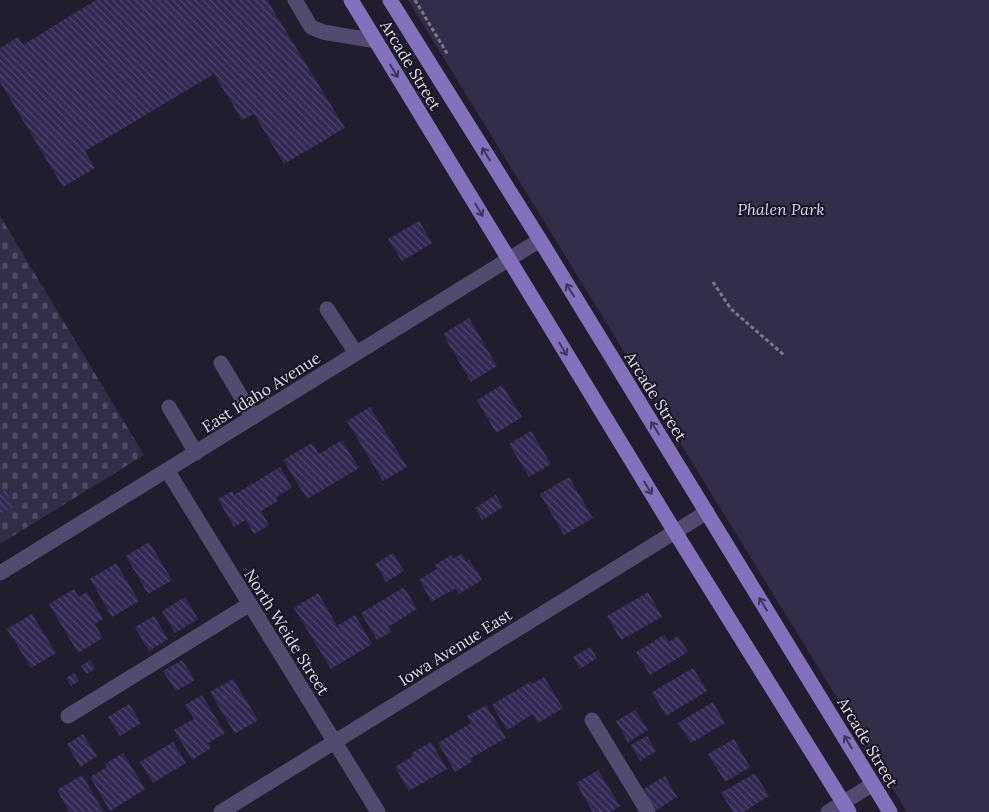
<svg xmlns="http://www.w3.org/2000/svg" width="989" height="812" font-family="Lora,serif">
  <defs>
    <pattern id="cemetery-stones" width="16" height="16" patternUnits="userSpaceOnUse" patternTransform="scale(1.25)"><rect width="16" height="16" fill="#332d49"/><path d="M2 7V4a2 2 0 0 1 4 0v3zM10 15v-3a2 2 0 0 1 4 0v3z" fill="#504b63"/></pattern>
    <pattern id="building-back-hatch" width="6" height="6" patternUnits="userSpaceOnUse" patternTransform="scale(1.25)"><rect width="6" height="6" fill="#332854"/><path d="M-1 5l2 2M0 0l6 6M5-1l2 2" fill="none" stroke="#50476d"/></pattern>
  </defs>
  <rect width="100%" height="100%" fill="#211d2f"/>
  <!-- cemetery -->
  <polygon fill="url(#cemetery-stones)" points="0,216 144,455 0,544"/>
  <!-- green -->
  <polygon fill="#332d49" points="408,0 989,0 989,812 907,812"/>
  <!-- building -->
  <g fill="url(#building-back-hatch)">
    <polygon points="96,0 267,0 345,128 284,164 254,114 242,120 214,74 85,151 95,168 63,187 0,82 0,48 18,37 23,45"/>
    <polygon points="419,221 432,243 402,261 388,239"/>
    <polygon points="469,318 497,366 471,382 443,334"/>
    <polygon points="502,385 522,417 496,433 477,400"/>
    <polygon points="370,407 407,467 383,481 347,421"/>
    <polygon points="531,431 551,464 529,477 509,444"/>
    <polygon points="342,440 359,468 307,499 283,460 312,443 319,454"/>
    <polygon points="280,467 292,488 276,497 278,501 261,511 269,525 254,534 246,520 234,527 218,499 232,491 234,495"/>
    <polygon points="569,477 593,518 564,535 540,494"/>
    <polygon points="5,490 15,506 0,514 0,493"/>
    <polygon points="496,495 503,507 482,520 475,508"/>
    <polygon points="149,542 172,580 148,594 126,556"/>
    <polygon points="393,553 404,571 386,582 375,564"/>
    <polygon points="462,554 466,561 469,559 482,580 459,594 456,588 432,602 419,580 437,569 435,565 451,555 453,559"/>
    <polygon points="116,563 139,601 112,617 90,579"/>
    <polygon points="404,587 417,609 388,627 391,632 377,640 361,613"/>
    <polygon points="74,589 79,597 87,592 103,619 95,624 103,638 78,653 49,604"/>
    <polygon points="648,592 662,617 621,640 607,616"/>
    <polygon points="318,593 337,626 355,615 372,644 331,669 294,608"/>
    <polygon points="185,597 198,619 175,633 162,611"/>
    <polygon points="32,614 56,653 31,668 7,629"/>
    <polygon points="154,616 168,639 149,651 135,627"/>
    <polygon points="664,635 669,642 678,636 688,652 650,675 636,652"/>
    <polygon points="590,647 597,658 580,669 573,657"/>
    <polygon points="90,660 95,668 87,674 81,666"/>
    <polygon points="182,660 195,680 176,691 163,671"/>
    <polygon points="693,668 707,691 666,716 652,692"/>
    <polygon points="74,673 79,681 71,686 66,678"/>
    <polygon points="544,677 563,708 538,723 533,714 507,730 492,705 530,682 532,684"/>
    <polygon points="233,679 258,720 235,734 210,692"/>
    <polygon points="202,695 225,733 208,743 211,748 192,760 174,730 194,719 185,705"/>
    <polygon points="713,702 725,723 691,743 678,723"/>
    <polygon points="129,704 141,723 120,736 108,717"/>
    <polygon points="486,705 506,738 471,758 473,761 455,772 438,743 471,723 467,716"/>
    <polygon points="635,710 648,730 628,742 616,721"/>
    <polygon points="83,734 97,756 80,767 67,744"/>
    <polygon points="647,736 656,751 640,761 631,745"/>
    <polygon points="734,739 750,767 725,782 708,754"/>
    <polygon points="173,742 186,763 153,783 140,762"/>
    <polygon points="431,742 447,769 409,791 395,767 413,756 412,753"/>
    <polygon points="123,753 145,789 110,811 90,777 107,767 105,764"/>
    <polygon points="598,770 620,806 610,812 593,812 576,783"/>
    <polygon points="755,773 769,796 743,812 733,812 721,793"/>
    <polygon points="82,775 104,812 67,812 69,811 57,790"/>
    <polygon points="665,776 677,797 655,811 642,790"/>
  </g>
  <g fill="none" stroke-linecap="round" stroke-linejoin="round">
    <!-- path -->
    <g stroke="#7c7987" stroke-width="3" stroke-dasharray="4 2.5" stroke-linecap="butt">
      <polyline points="415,0 448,55"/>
      <polyline points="713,282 731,309 784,355"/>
    </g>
    <!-- minor -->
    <g stroke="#524a6f" stroke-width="15">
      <polyline points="295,0 311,27 323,32 376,41"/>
      <polyline points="327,309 356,353"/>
      <polyline points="221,363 253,417"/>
      <polyline points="169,407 196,453"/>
      <polyline points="167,470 378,812"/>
      <polyline points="0,573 540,240"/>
      <polyline points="68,716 250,604"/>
      <polyline points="592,720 648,812"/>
      <polyline points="221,812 707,512"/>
      <polyline points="828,812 873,784"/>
    </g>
    <!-- major -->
    <g stroke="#8471be" stroke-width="15">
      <polyline points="351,0 675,532 849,812"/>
      <polyline points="390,0 540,240 890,812"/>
    </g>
  </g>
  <!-- one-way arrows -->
  <defs><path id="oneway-shaft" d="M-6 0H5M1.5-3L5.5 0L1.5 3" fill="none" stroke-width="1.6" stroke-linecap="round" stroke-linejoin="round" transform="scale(1.25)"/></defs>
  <g stroke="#3e355b">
    <use href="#oneway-shaft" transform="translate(394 71) rotate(59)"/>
    <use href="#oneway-shaft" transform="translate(486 154) rotate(-122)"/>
    <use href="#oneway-shaft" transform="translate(479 210) rotate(59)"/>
    <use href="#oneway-shaft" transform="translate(570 290) rotate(-122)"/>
    <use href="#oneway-shaft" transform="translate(563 349) rotate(59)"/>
    <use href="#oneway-shaft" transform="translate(655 428) rotate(-122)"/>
    <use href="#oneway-shaft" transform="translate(648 488) rotate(59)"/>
    <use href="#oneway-shaft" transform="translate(763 604) rotate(-121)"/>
    <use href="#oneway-shaft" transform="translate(848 742) rotate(-121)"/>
  </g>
  <g text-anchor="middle" stroke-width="4" stroke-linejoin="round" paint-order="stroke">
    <!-- street labels -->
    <g font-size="16" fill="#dedce7" stroke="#181425">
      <text transform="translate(411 65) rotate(59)" y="6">Arcade Street</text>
      <text transform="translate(261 392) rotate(-32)" y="6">East Idaho Avenue</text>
      <text transform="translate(656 396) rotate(58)" y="6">Arcade Street</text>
      <text transform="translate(287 632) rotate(58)" y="6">North Weide Street</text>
      <text transform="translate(455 647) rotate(-32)" y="6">Iowa Avenue East</text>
      <text transform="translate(868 742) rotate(59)" y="6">Arcade Street</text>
    </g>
    <!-- park labels -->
    <g font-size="16" font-style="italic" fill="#d9d4f3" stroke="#181425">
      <text x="781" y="215">Phalen Park</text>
    </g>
  </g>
</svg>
